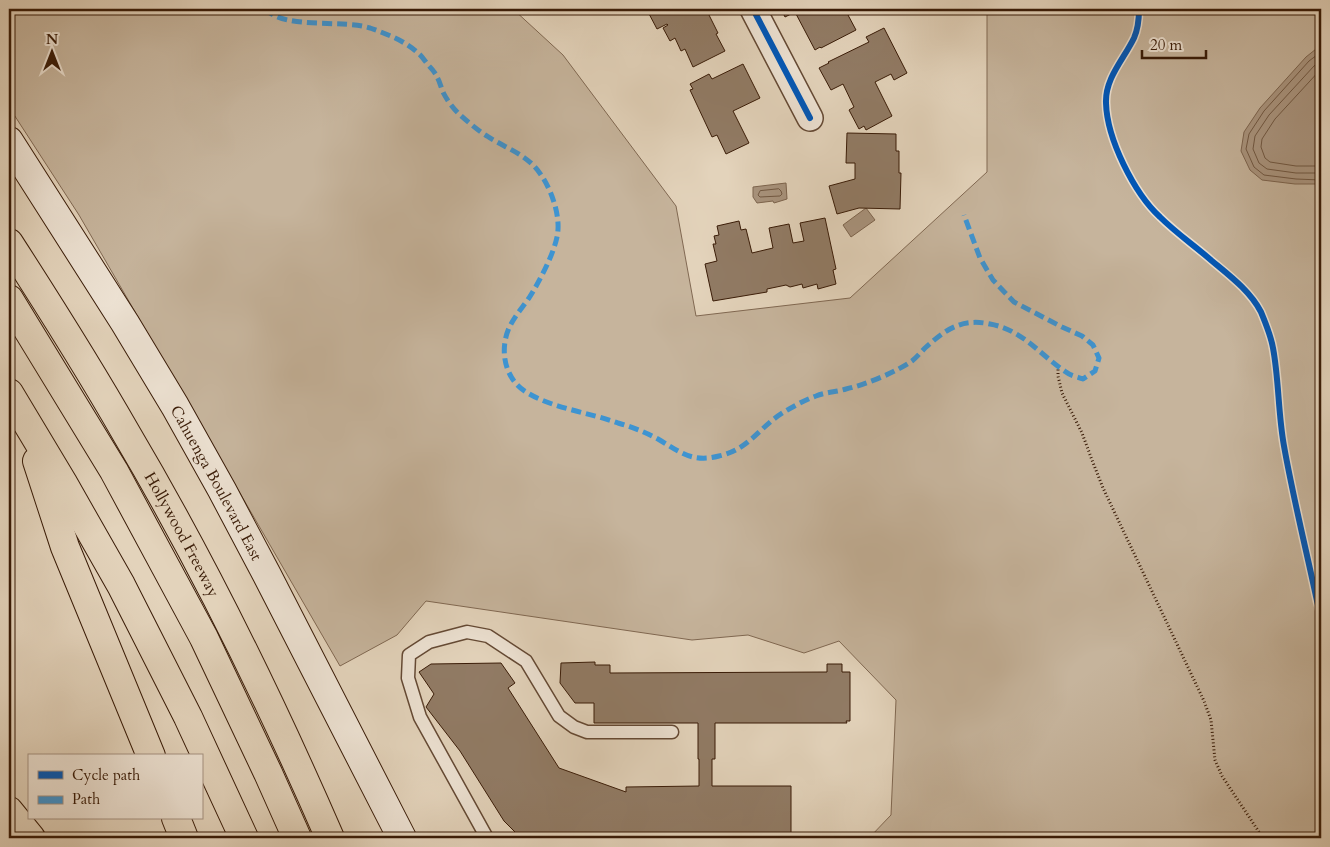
<svg xmlns="http://www.w3.org/2000/svg" width="1330" height="847" font-family="Cardo,serif">
  <rect width="100%" height="100%" fill="#e3d3bb"/>
  <filter id="stains"><feTurbulence type="fractalNoise" baseFrequency=".004" numOctaves="4"/><feColorMatrix values="0 0 0 0 .2 0 0 0 0 .09 0 0 0 0 .02 0 0 0 .5 -.17"/></filter>
  <radialGradient id="worn" r=".72"><stop offset=".6" stop-color="#630" stop-opacity="0"/><stop offset="1" stop-color="#630" stop-opacity=".3"/></radialGradient>
  <!-- green -->
  <polygon fill="#c6b49c" stroke="#806852" points="9,9 513,9 563,55 676,206 696,316 850,298 987,172 987,9 1321,9 1321,838 869,838 891,815 896,700 839,641 804,653 748,635 692,640 426,601 397,635 340,666 79,215 9,107"/>
  <!-- water -->
  <g fill="#a9947e" stroke="#7c644e">
    <polygon points="1321,45 1321,184 1295,184 1262,180 1250,170 1241,151 1244,132 1260,108 1306,57"/>
    <polygon points="786,183 787,199 774,203 773,201 757,203 753,197 753,187"/>
    <polygon points="866,208 875,220 851,237 843,225"/>
  </g>
  <g fill="none" stroke-linecap="round" stroke-linejoin="round">
    <!-- shore -->
    <g stroke="#715842" stroke-width="1">
      <polyline points="1321,52 1309,61 1264,111 1249,134 1246,149 1254,167 1264,175 1296,179 1321,180"/>
      <polyline points="1321,60 1314,66 1269,115 1255,136 1253,149 1259,163 1267,169 1296,173 1321,173"/>
      <polyline points="1321,69 1275,119 1262,139 1261,147 1265,158 1270,162 1296,166 1321,166"/>
      <polygon points="779,189 781,191 782,194 780,196 760,197 758,195 760,191"/>
    </g>
  </g>
  <!-- building -->
  <g fill="#917b65" stroke="#391b07">
    <polygon points="650,9 706,9 718,33 716,34 725,51 693,67 685,49 681,51 675,38 670,41 663,28 668,25 667,24 657,29 647,10"/>
    <polygon points="779,9 851,9 853,12 848,15 856,30 821,48 820,47 815,50 795,12 785,17 782,11 781,12"/>
    <polygon points="884,28 907,73 894,80 891,74 875,82 892,116 866,130 864,126 859,129 849,110 854,107 843,84 831,90 819,68 829,63 828,62 869,42 866,37"/>
    <polygon points="743,64 760,98 733,111 749,143 726,154 717,135 712,137 690,90 693,89 690,84 709,74 712,79"/>
    <polygon points="847,133 896,134 896,151 899,151 899,173 901,173 900,209 859,208 837,214 829,186 855,179 855,163 846,163"/>
    <polygon points="825,218 836,269 833,270 836,284 818,289 817,284 803,288 802,284 790,287 786,285 767,289 767,292 713,301 705,264 717,261 713,244 716,244 714,236 719,235 717,226 739,221 741,230 746,229 752,253 773,248 769,228 789,224 793,243 804,241 800,223"/>
    <polygon points="595,662 595,665 610,665 610,673 827,672 827,664 842,664 842,672 850,672 850,721 846,721 847,723 715,723 715,759 712,759 712,786 791,786 791,838 521,838 504,821 460,751 426,707 434,694 419,672 431,664 501,663 515,683 508,688 559,768 626,792 626,787 699,786 699,759 698,759 698,723 594,723 594,703 575,703 560,683 561,663"/>
  </g>
  <g fill="none" stroke-linecap="round" stroke-linejoin="round">
    <!-- service casing -->
    <g stroke="#644934" stroke-width="15">
      <polyline id="service" points="487,838 420,717 408,678 409,655 429,642 467,632 488,636 526,661 559,716 574,727 587,732 672,732"/>
    </g>
    <!-- minor casing -->
    <g stroke="#644934" stroke-width="28">
      <polyline id="minor" points="753,9 810,118"/>
    </g>
    <!-- secondary casing -->
    <g stroke="#391b07" stroke-width="30">
      <g id="secondary">
        <path id="s1" d="M9,141l116,182 50,83 47,84 45,85 135,263"/>
      </g>
    </g>
    <!-- primary casing -->
    <g stroke="#391b07" stroke-width="30">
      <polyline id="primary" points="9,811 31,838"/>
    </g>
    <!-- motorway casing -->
    <g stroke="#391b07" stroke-width="30">
      <g id="motorway">
        <path id="s2" d="M9,243c40,62 80,125 117,190 77,130 144,267 204,405"/>
        <polyline points="9,299 114,471 204,638 268,773 297,838"/>
        <polyline points="9,393 63,483 121,585 188,717 244,838"/>
        <polyline points="37,461 65,547 151,756"/>
        <polyline points="176,818 184,838"/>
      </g>
    </g>
    <!-- path -->
    <polyline stroke="#391b07" stroke-width="3" stroke-dasharray="1 2.5" stroke-linecap="butt" points="1058,366 1058,376 1062,393 1082,433 1092,460 1103,488 1204,701 1211,720 1215,760 1222,776 1263,838"/>
    <!-- service -->
    <use href="#service" stroke="#ede2d3" stroke-width="12"/>
    <!-- minor -->
    <use href="#minor" stroke="#ede2d3" stroke-width="25"/>
    <!-- secondary -->
    <use href="#secondary" stroke="#ede2d3" stroke-width="28"/>
    <!-- primary -->
    <use href="#primary" stroke="#e3d3bb" stroke-width="28"/>
    <!-- motorway -->
    <use href="#motorway" stroke="#e3d3bb" stroke-width="28"/>
    <!-- quiet -->
    <path stroke="#3e94d1" stroke-width="5" stroke-dasharray="10 5" stroke-linecap="butt" d="M265,9c20,21 77,10 105,19 17,6 35,13 48,25 5,4 8,10 12,14 1,1 7,8 7,10 3,5 4,11 7,17 3,6 9,14 14,19 9,8 19,17 29,23 15,10 33,16 46,29 16,16 29,50 24,72 -4,19 -18,45 -28,61 -7,10 -15,19 -20,30 -10,23 -4,51 17,64 28,17 62,20 92,31 14,4 27,9 40,16 22,13 34,24 61,17 31,-7 40,-29 65,-44 10,-6 21,-12 32,-16 10,-4 20,-4 30,-7 19,-4 50,-17 66,-28 5,-4 9,-9 13,-13 21,-19 37,-30 65,-24 33,6 50,31 76,48 5,4 12,5 17,7l12,-8 4,-13 -6,-13 -11,-9 -20,-9 -48,-25 -21,-22 -13,-22 -16,-43"/>
    <!-- cycleway casing -->
    <g stroke="#ede2d3" stroke-width="9">
      <g id="cycleway">
        <polyline points="753,9 810,118"/>
        <path d="M1139,9c0,10 -1,20 -5,29 -10,21 -29,40 -28,65 1,36 28,90 54,114 16,16 35,29 52,44 18,15 38,30 49,51 5,12 10,24 12,36 6,32 5,65 11,98 9,51 22,103 33,155l4,15"/>
      </g>
    </g>
    <!-- cycleway -->
    <use href="#cycleway" stroke="#0057b8" stroke-width="6"/>
  </g>
  <g text-anchor="middle" stroke-width="4" stroke-linejoin="round" paint-order="stroke">
    <!-- street labels -->
    <g font-size="16" fill="#391b07" stroke="#ede2d3">
      <text dy="6" stroke="none"><textPath href="#s1" startOffset="400">Cahuenga Boulevard East</textPath></text>
      <text dy="6" stroke="none"><textPath href="#s2" startOffset="339">Hollywood Freeway</textPath></text>
    </g>
  </g>
  <!-- margin -->
  <rect width="1330" height="847" fill="none" stroke="#e3d3bb" stroke-width="30"/>
  <rect x="10" y="10" width="1310" height="827" fill="none" stroke="#391b07" stroke-width="2.5"/>
  <rect x="15" y="15" width="1300" height="817" fill="none" stroke="#391b07"/>
  <!-- legend -->
  <rect x="28" y="754" width="175" height="65" fill="#ede2d3" stroke="#a59281"/>
  <rect x="38" y="771" width="25" height="8" fill="#0057b8" stroke="#a59281"/>
  <text x="72" y="780" font-size="15" fill="#391b07">Cycle path</text>
  <rect x="38" y="796" width="25" height="8" fill="#3e94d1" stroke="#a59281"/>
  <text x="72" y="804" font-size="15" fill="#391b07">Path</text>
  <!-- north arrow -->
  <g transform="translate(52 52)" stroke="#ede2d3" stroke-width="4" paint-order="stroke">
  <path d="M0-4L9 19L0 12L-9 19Z" fill="#391b07"/>
  <text y="-8" font-size="14" font-weight="bold" text-anchor="middle" fill="#391b07">N</text>
  </g>
  <!-- scale -->
  <path d="M1142 50v8h64v-8" fill="none" stroke="#391b07" stroke-width="2.5"/>
  <text x="1150" y="50" font-size="15" fill="#391b07" stroke="#ede2d3" stroke-width="4" paint-order="stroke">20 m</text>
  <rect width="100%" height="100%" filter="url(#stains)"/>
  <rect width="100%" height="100%" fill="url(#worn)"/>
</svg>
